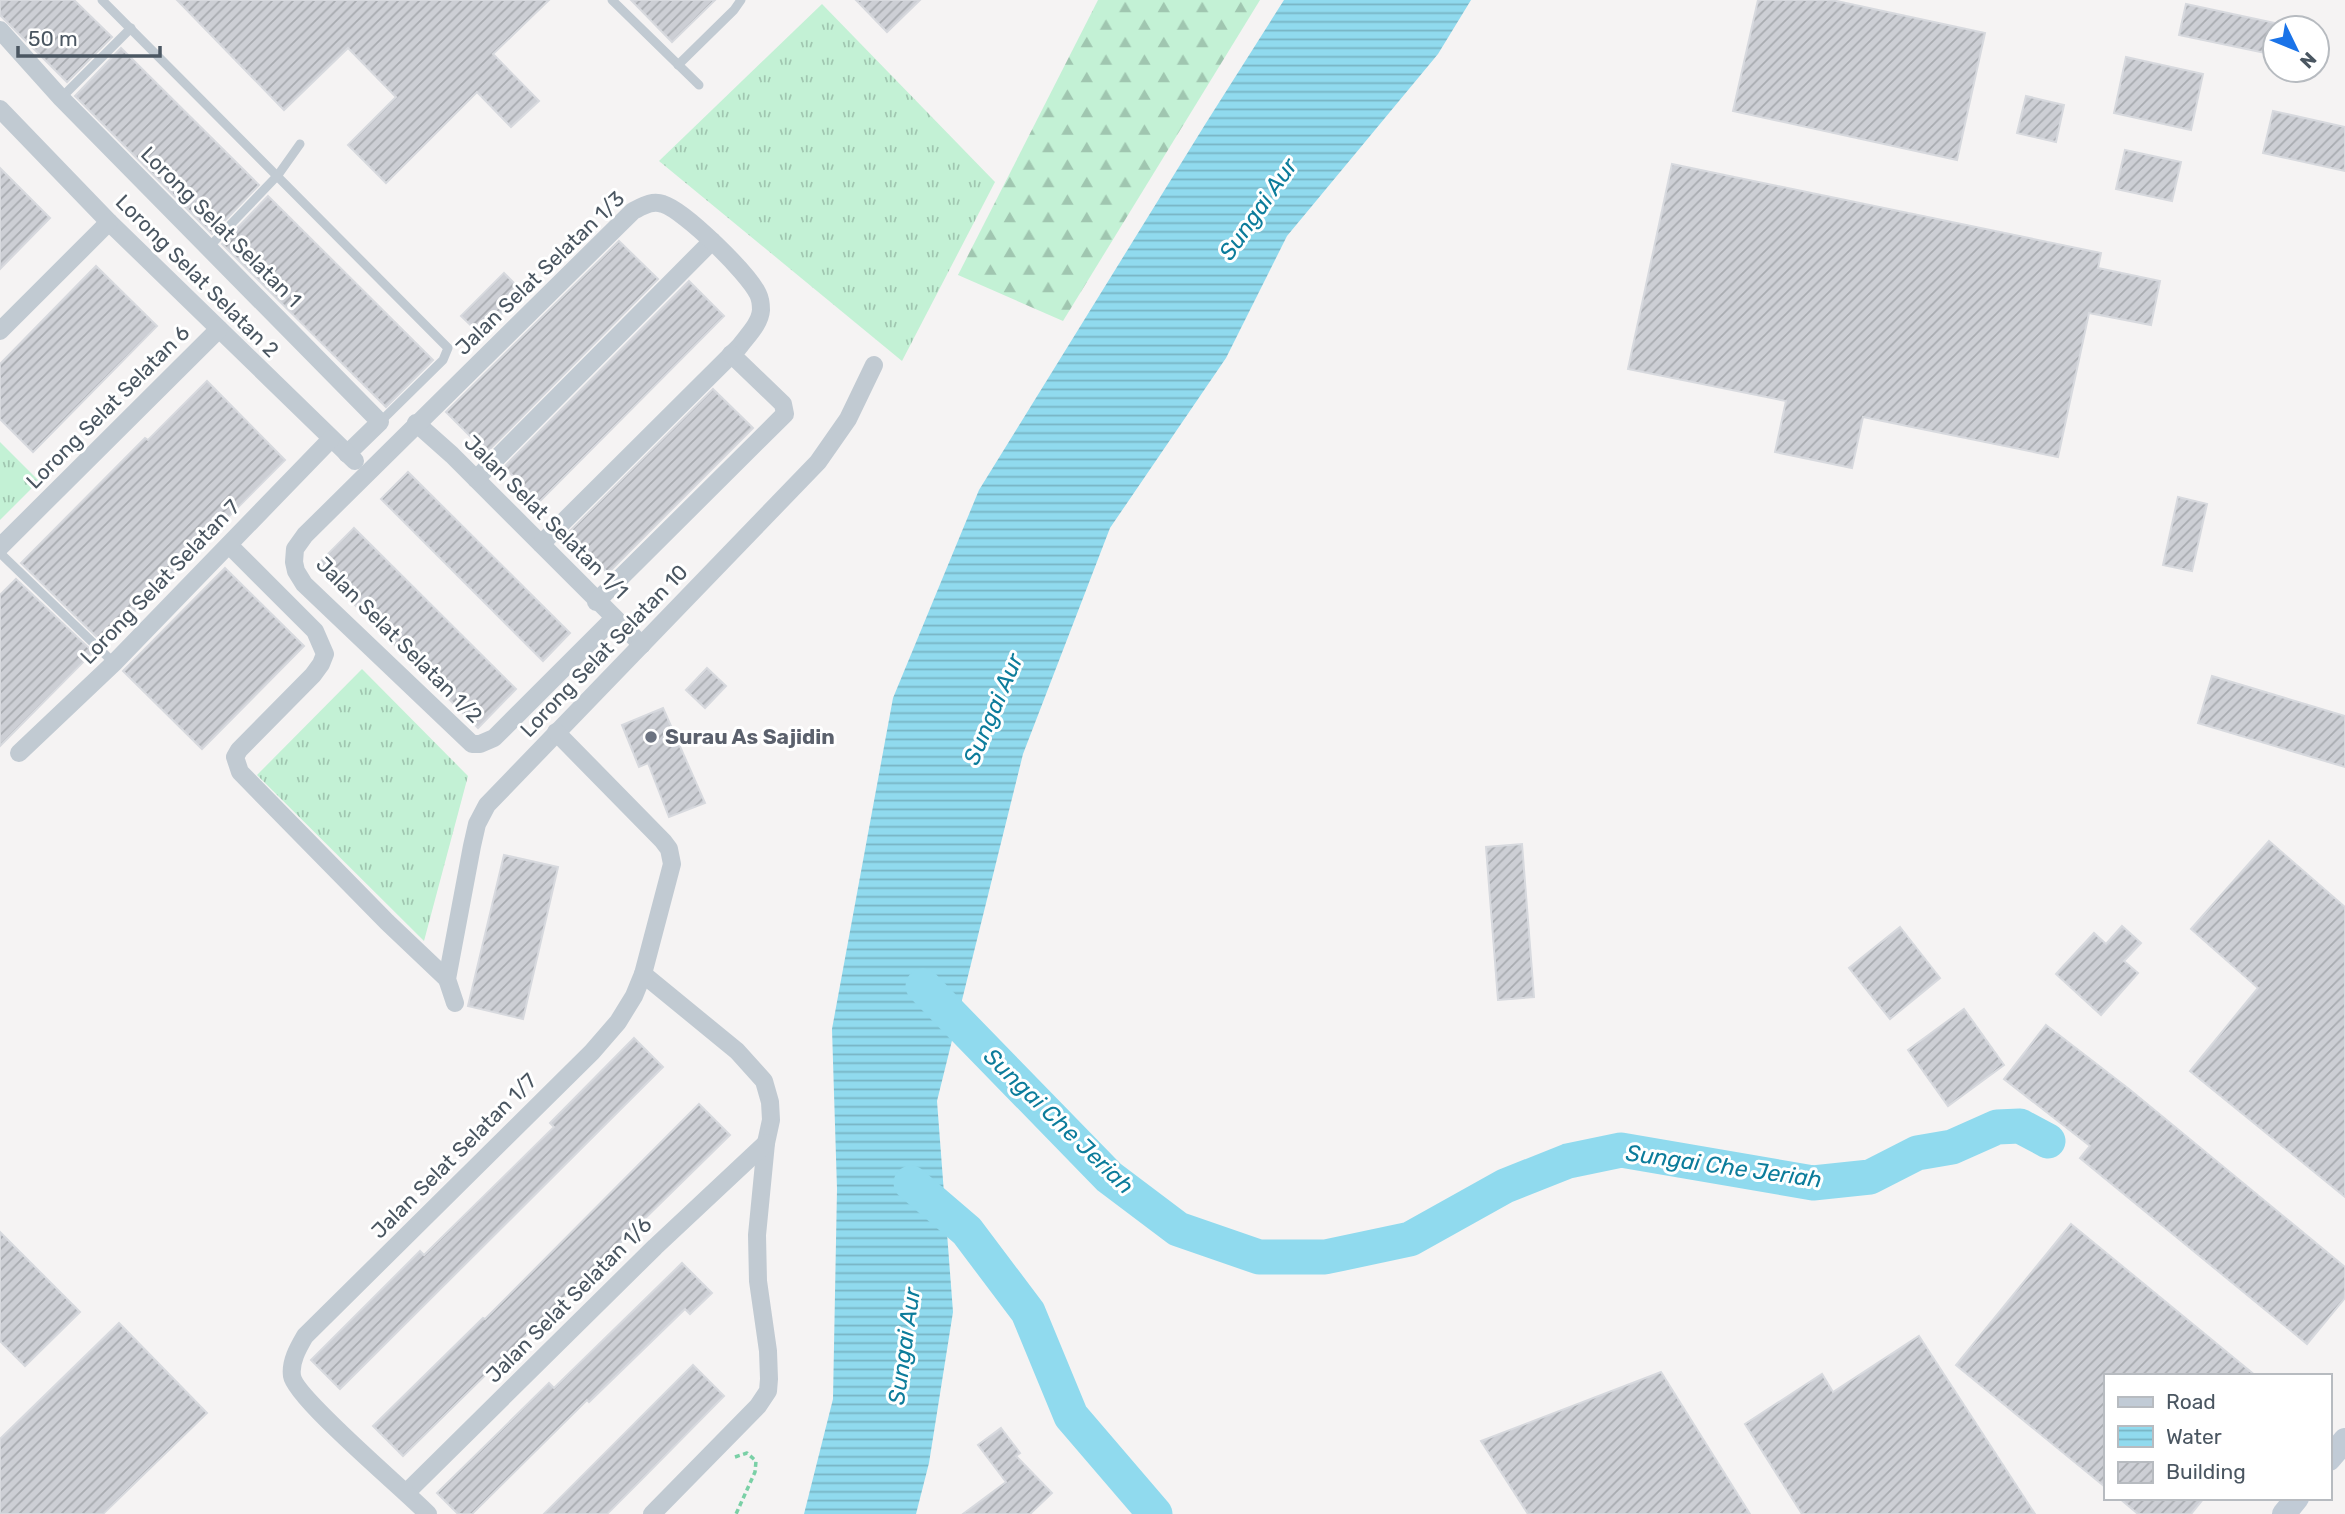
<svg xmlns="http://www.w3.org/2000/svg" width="2345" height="1514" font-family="Rubik,sans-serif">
  <defs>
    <pattern id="grass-tufts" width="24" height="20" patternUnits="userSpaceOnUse" patternTransform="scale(1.75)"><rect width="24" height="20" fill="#c3f1d5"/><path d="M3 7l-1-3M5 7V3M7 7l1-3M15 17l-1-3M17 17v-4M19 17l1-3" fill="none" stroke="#a0c6b0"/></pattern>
    <pattern id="forest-firs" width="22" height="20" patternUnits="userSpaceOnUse" patternTransform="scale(1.75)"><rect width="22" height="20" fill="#c3f1d5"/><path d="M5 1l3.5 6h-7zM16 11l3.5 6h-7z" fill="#a0c6b0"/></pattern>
    <pattern id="water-rules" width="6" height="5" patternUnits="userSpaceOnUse" patternTransform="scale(1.75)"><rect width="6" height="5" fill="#90daee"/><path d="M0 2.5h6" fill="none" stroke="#78b4c4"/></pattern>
    <pattern id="building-hatch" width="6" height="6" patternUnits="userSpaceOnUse" patternTransform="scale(1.75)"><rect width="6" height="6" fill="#cdcfd5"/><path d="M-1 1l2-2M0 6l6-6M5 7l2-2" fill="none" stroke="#a8abb0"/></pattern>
  </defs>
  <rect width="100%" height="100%" fill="#f5f3f3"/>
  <!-- grass -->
  <g fill="url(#grass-tufts)">
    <polygon points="822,4 995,182 902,361 659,161"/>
    <polygon points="0,442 39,481 0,520"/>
    <polygon points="362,669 468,776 424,941 257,775"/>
  </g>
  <!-- forest -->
  <polygon fill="url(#forest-firs)" points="1098,0 1260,0 1063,321 958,275"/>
  <!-- water -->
  <polygon fill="url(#water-rules)" points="1284,0 1471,0 1438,54 1287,236 1226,358 1110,528 1023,754 937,1101 953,1312 929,1463 916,1514 804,1514 833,1399 837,1189 832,1029 893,698 979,490 1206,123"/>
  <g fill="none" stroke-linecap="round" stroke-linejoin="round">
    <!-- river -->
    <g stroke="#90daee" stroke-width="35">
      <polyline points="923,986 1109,1177 1178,1229 1259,1257 1325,1257 1410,1239 1505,1186 1568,1161 1621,1150 1813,1183 1870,1177 1917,1153 1952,1147 1997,1127 2020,1126 2048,1141"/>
      <polyline points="911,1183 967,1231 1028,1312 1071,1416 1155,1514"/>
    </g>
  </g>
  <!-- building -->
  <g fill="url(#building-hatch)" stroke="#d7d9de" stroke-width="2">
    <polygon points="0,0 74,0 112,37 67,82 0,15"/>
    <polygon points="177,0 549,0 493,54 539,101 511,127 477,92 386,183 348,145 396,97 348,48 284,110"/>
    <polygon points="631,0 715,0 672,42"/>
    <polygon points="856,0 920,0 887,32"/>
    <polygon points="1758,0 1832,0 1985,33 1957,160 1733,111"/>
    <polygon points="2186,4 2275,23 2275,55 2179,35"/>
    <polygon points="121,48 259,185 212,234 75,96"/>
    <polygon points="2126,57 2203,74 2191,130 2114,113"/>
    <polygon points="2026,96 2064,105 2056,142 2017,133"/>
    <polygon points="2273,111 2345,127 2345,171 2263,153"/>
    <polygon points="2125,150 2181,162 2172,201 2116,189"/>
    <polygon points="1672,164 2101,253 2098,268 2160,281 2151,325 2089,313 2058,457 1863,417 1852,468 1775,452 1786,401 1628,369"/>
    <polygon points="0,168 50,218 0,269"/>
    <polygon points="268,196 433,360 386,407 222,244"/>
    <polygon points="619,241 658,279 488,451 484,450 446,412"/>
    <polygon points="96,266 157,326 33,452 0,419 0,364"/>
    <polygon points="504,273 523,292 481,335 461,316"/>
    <polygon points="689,281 724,316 539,502 504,467"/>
    <polygon points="207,381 285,460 103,643 21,563 145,438 148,440"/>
    <polygon points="713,389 753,428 608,573 568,533"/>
    <polygon points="408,472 570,633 543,661 381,499"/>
    <polygon points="2178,497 2207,504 2192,571 2163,565"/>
    <polygon points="354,528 516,689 478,728 316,566"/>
    <polygon points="225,568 304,646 202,749 123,671"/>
    <polygon points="16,579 93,652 0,746 0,595"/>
    <polygon points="707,668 726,686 705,708 686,690"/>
    <polygon points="2212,676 2345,716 2345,767 2198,723"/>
    <polygon points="663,708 705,803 669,817 648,763 639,767 622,725"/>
    <polygon points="2269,841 2345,907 2345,1197 2190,1071 2258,988 2191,929"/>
    <polygon points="1522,844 1534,997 1498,1000 1486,847"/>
    <polygon points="504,855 558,867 523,1019 468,1006"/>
    <polygon points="2122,926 2141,943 2124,961 2138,973 2101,1015 2056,974 2094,933 2106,944"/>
    <polygon points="1900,927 1940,978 1890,1019 1849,968"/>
    <polygon points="1964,1009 2004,1065 1948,1106 1908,1050"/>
    <polygon points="2046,1025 2129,1089 2345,1267 2345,1298 2307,1344 2080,1158 2090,1146 2004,1079"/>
    <polygon points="634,1038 663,1067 340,1389 311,1360 420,1251 424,1255 554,1127 550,1123"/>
    <polygon points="699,1104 730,1135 403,1456 373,1426 483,1318 485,1319"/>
    <polygon points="2071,1224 2256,1376 2105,1376 2105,1487 1956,1365"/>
    <polygon points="0,1232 80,1312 25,1366 0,1341"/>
    <polygon points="682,1263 712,1293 690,1314 685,1309 589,1402 587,1400 472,1514 458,1514 437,1493 549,1383 554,1388"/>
    <polygon points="119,1323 207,1413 103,1514 0,1514 0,1439"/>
    <polygon points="1919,1336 2035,1514 1802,1514 1745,1424 1822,1374 1833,1392"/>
    <polygon points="693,1365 724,1396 642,1479 607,1514 544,1514"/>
    <polygon points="1661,1372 1750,1514 1528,1514 1481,1441"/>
    <polygon points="1001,1428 1020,1453 1016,1456 1052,1493 1030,1514 963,1514 1006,1482 978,1445"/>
    <polygon points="2119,1498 2204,1498 2191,1514 2138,1514"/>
  </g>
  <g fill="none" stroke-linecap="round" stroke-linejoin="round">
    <!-- path -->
    <polyline stroke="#7ad0a6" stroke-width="3.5" stroke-dasharray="5 3.5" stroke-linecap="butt" points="735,1457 747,1453 756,1461 755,1472 736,1514"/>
    <!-- lane -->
    <g stroke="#c1cad2" stroke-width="9">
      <polyline points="102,0 448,348 443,360 380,422"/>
      <polyline points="612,0 699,85"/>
      <polyline points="678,65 734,10 741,0"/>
      <polyline points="61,98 131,28"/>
      <polyline points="209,247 278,175 300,144"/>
      <polyline points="0,553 114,663"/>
    </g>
    <!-- street -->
    <g stroke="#c1cad2" stroke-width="18">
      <polyline points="0,30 61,98 380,422 347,454"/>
      <polyline points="0,109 109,222 355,461"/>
      <polyline points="0,331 109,222"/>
      <polyline points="416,423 452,455 642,645"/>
      <polyline points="476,479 712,241"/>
      <path d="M541,544l198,-197c8,-11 21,-23 22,-37 0,-5 -1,-12 -3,-16 -10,-21 -73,-83 -95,-90 -11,-4 -20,2 -30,7l-328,324 -10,14 -1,13 2,9 8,13 168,160h8l14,-6 120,-120"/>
      <polyline points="229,545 315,631 325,654 321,664 313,675 239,750 235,757 240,772 387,922 447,979"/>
      <polyline points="0,547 219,329"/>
      <polyline points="596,602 785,414 783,404 731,354"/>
      <polyline points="19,753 114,663 331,439"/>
      <polyline points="643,974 737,1051 764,1081 770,1102 771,1120 766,1143 757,1235 758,1281 768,1351 769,1379 768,1391 758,1406 652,1514"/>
      <polyline points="455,1003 447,979 472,846 477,824 487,805 818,462 848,419 874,365"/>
      <polyline points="407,1492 655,1247 766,1143"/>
      <path d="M428,1514c-22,-23 -133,-116 -136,-138 -2,-14 6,-28 13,-40l287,-284 26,-30 16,-26 9,-22 29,-110 -3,-15 -6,-8 -107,-109"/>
    </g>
    <!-- secondary -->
    <g stroke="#c1cbd6" stroke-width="24">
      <polyline points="2329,1459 2345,1440"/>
      <polyline points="2284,1514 2297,1498"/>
    </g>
  </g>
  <!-- markers -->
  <circle fill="#6b7280" stroke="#fff" stroke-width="2.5" cx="651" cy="737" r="7"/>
  <g text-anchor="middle" stroke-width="6" stroke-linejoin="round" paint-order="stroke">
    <!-- street labels -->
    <g font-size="21" fill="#4a5661" stroke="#fff">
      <text transform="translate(221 227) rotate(45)" y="7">Lorong Selat Selatan 1</text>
      <text transform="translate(540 273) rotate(-44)" y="7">Jalan Selat Selatan 1/3</text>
      <text transform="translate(197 276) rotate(45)" y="7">Lorong Selat Selatan 2</text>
      <text transform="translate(108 407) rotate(-45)" y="7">Lorong Selat Selatan 6</text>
      <text transform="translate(546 517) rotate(45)" y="7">Jalan Selat Selatan 1/1</text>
      <text transform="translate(160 582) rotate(-46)" y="7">Lorong Selat Selatan 7</text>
      <text transform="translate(399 640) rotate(45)" y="7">Jalan Selat Selatan 1/2</text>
      <text transform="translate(604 651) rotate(-46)" y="7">Lorong Selat Selatan 10</text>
      <text transform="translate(454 1156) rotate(-45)" y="7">Jalan Selat Selatan 1/7</text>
      <text transform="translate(569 1300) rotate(-45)" y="7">Jalan Selat Selatan 1/6</text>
    </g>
    <!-- worship labels -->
    <g font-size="21" font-weight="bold" fill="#5b616d" stroke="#fff" text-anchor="start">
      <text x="665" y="744">Surau As Sajidin</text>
    </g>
    <!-- water labels -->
    <g font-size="23" font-style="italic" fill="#0c7c9b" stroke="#fff">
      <text transform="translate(1258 209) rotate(-55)" y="8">Sungai Aur</text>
      <text transform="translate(993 709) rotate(-67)" y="8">Sungai Aur</text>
      <text transform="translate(1059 1121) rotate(44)" y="8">Sungai Che Jeriah</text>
      <text transform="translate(1724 1166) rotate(8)" y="8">Sungai Che Jeriah</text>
      <text transform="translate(904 1346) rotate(-82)" y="8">Sungai Aur</text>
    </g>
  </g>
  <!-- legend -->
  <rect x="2104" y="1374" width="228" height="126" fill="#ffffff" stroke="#b7bbc0" stroke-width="2"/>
  <rect x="2118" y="1397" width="35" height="10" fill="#c1cbd6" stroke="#b7bbc0" stroke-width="2"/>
  <text x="2166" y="1409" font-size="21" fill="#4a5661">Road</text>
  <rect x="2118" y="1426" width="35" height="21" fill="url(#water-rules)" stroke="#b7bbc0" stroke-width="2"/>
  <text x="2166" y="1444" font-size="21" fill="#4a5661">Water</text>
  <rect x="2118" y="1462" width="35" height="21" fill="url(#building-hatch)" stroke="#b7bbc0" stroke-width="2"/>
  <text x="2166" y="1479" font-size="21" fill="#4a5661">Building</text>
  <!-- north arrow -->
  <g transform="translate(2296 49) rotate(133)"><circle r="33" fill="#ffffff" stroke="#b7bbc0" stroke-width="2"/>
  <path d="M0-5L12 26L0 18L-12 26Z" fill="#1a73e8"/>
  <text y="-10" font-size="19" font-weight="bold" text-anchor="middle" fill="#4a5661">N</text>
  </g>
  <!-- scale -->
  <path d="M18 46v10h142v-10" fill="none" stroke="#4a5661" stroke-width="3.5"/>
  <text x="28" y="46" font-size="21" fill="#4a5661" stroke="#ffffff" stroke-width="5" paint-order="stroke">50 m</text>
</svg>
